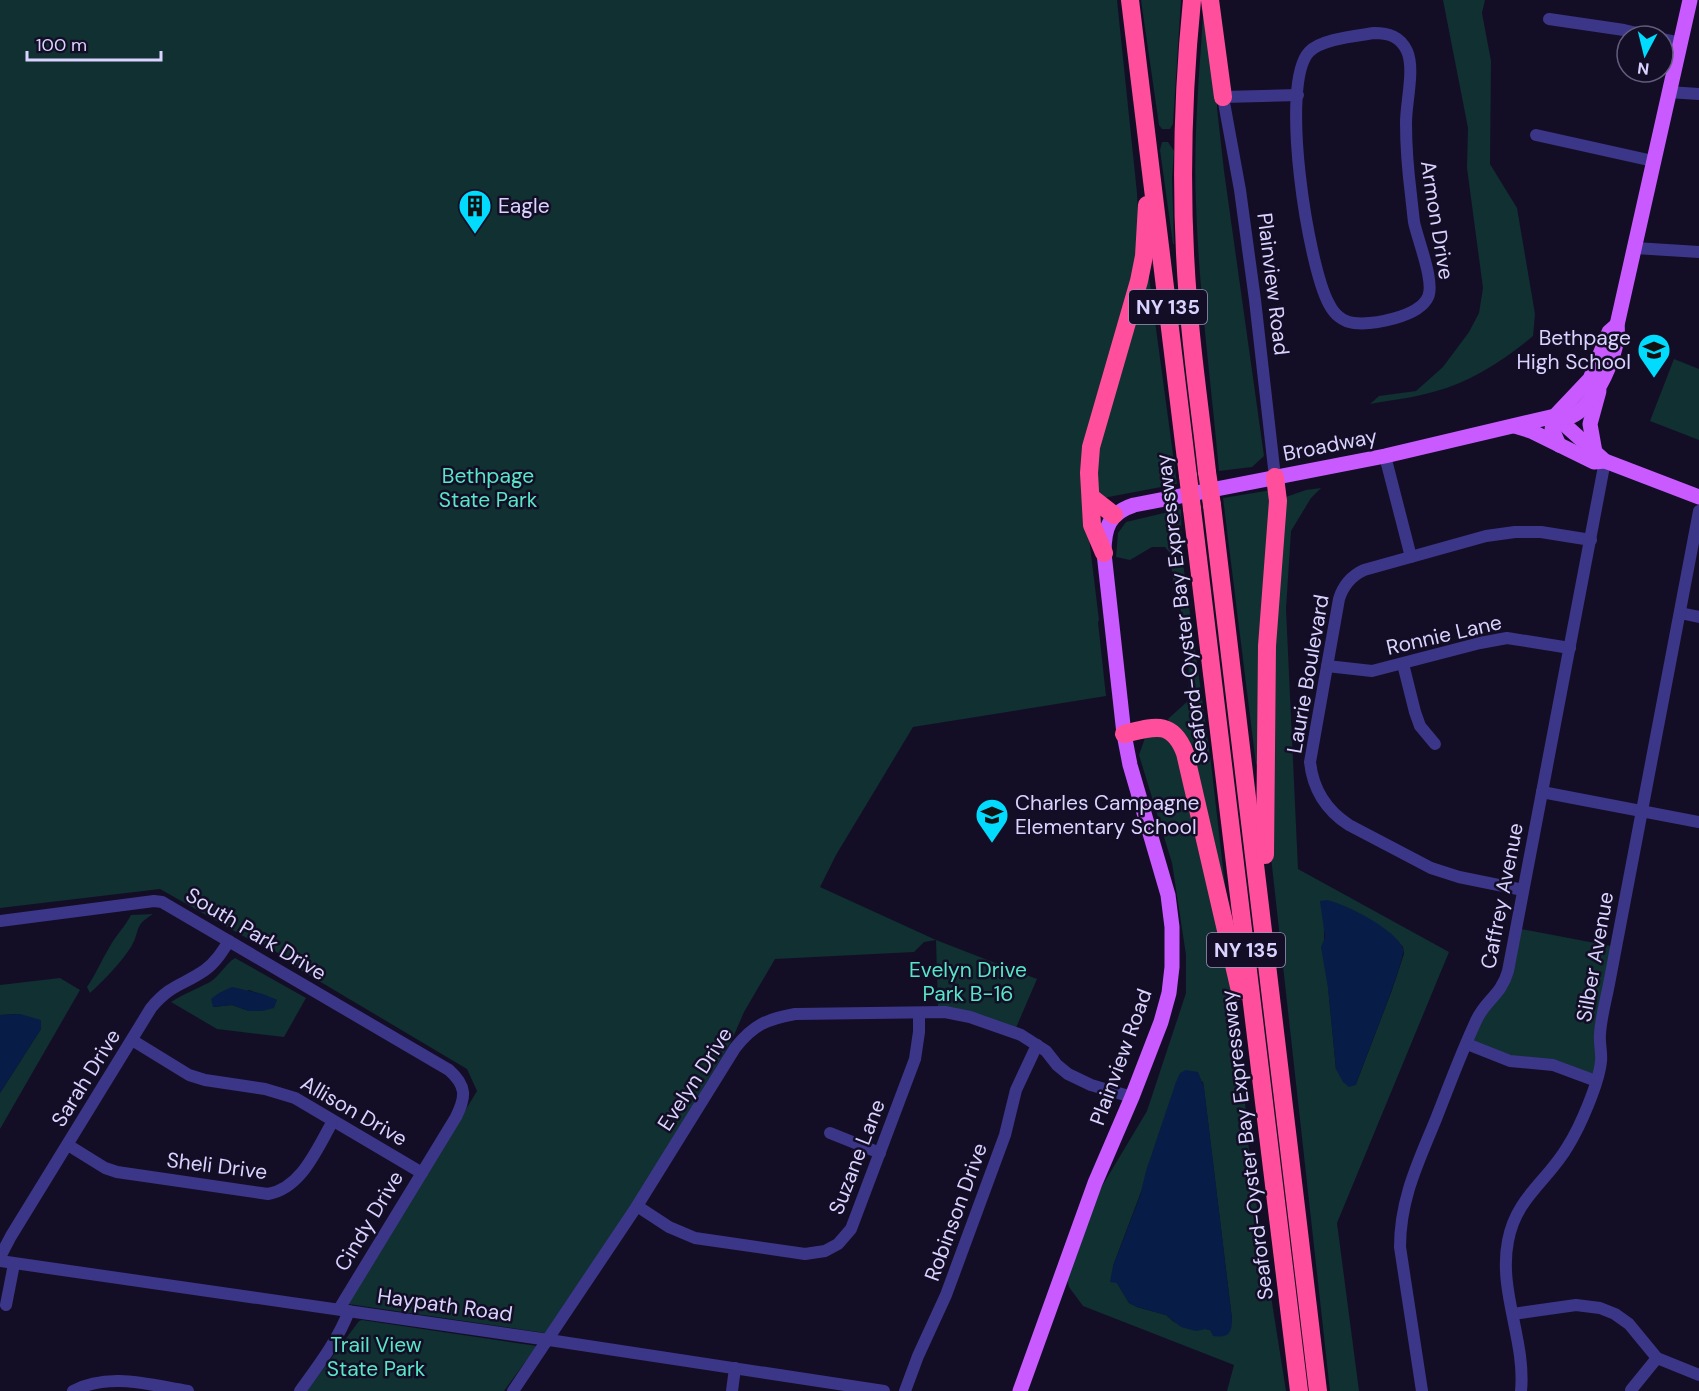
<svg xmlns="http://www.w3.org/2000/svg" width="1699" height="1391" font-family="'DM Sans',sans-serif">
  <rect width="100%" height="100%" fill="#130e26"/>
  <!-- green -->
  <g fill="#103031" fill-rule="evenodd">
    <polygon points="0,0 1117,0 1137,193 1139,232 1137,267 1085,505 1099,620 1098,622 1106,696 913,727 836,855 820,887 936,940 1037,979 1015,1030 938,1008 936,940 924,942 914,952 775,959 744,1012 731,1042 638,1195 545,1333 348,1304 477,1091 467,1069 287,962 312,974 260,942 259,945 160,889 0,908"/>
    <polygon points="1141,0 1181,0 1173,124 1170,129 1162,129 1159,125"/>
    <path d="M1204,0l13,89v19l7,63 40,285 -12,11 -33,4c-8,-89 -20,-177 -23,-267 -3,-68 4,-136 8,-204z"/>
    <path d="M1443,0h42l-3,13 9,48 -1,103 27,44 18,106 -2,22c-30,25 -62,46 -100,56 -20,6 -42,8 -63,12l9,-8 37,-5 27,-24 26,-35 10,-19 4,-25 -16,-120 1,-40z"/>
    <polygon points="1162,142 1168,142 1174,151 1172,178 1174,244 1173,244 1160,150"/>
    <polygon points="1146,275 1149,277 1177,484 1103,498 1096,497 1098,445"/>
    <polygon points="1674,359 1699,369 1699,440 1650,421"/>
    <path d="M1321,488l-10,10 -20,33 -5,78 12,260 151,83 -112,271 22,168h-29l-61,-552 8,-224 6,-117 23,-8zM1324,921l66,12 13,14 1,7 -12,36 -36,94 -20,-15 -12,-125z"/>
    <polygon points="1272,490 1258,767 1256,764 1223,498"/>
    <polygon points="1181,509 1182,556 1211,763 1228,912 1168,719 1189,700 1188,634 1175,591 1169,552 1165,547 1152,547 1130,560 1116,557 1118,533 1126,522"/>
    <path d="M1146,735l21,3 9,12 23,103 23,82 15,71 13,157 36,228h-59l7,-26 -151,-59 -14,-19 -2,-8 25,-76 55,-92 39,-118v-38l-14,-92 -33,-108zM1203,1081l29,238 -22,11 -36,-8 -8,-7 -29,-8 -8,-4 -12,-20 -4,-17 31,-82z"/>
    <path d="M153,914c-20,12 -12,16 -22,33 -11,17 -27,33 -41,46l-3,-6c9,-13 14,-26 22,-39 6,-12 16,-21 22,-33z"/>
    <polygon points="1516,928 1616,947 1596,1081 1522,1063 1467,1044 1500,990"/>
    <path d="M235,958l71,40 -22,39 -67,-8 -46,-27c12,-8 26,-13 39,-20 10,-6 15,-18 25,-24zM249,990l28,10 -28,11 -17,-6 -19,2z"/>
    <polygon points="60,978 80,990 0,1129 0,1093 41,1029 20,1014 0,1015 0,985"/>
    <polygon points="362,1320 537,1346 504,1391 307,1391 359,1321"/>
  </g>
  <!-- water -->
  <g fill="#071c46">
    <path d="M1327,900c19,4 70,30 76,49 3,11 -41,116 -47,136l-7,2 -6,-5 -7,-13 -8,-81 -7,-41 4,-10 -5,-36z"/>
    <polygon points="232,987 263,994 277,1000 274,1008 262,1011 249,1011 232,1005 213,1007 211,999 219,993"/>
    <polygon points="20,1014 41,1020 41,1029 0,1093 0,1015"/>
    <path d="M1186,1070l12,2 6,15 28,232c0,15 -4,19 -19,17l-3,-6 -4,-1 -10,2 -15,-4 -15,-12 -29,-8 -8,-4 -12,-20 -7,-1 3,-16 27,-70 6,-25 30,-89 4,-9z"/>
  </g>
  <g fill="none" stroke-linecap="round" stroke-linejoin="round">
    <!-- minor -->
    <g stroke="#3c3688" stroke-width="12">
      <polyline points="1549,19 1624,30 1650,36"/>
      <path d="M1374,33c14,0 26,3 33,18 8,18 -1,51 -1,72 0,24 2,48 5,72 1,9 2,19 3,27 4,19 21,60 14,75 -9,20 -55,28 -74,26 -11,-1 -20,-9 -25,-19 -21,-38 -50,-220 -20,-252 12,-13 47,-16 65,-19z"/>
      <polyline points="1663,39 1681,43"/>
      <polyline points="1668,92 1699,94"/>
      <polyline points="1536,135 1653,161"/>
      <polyline points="1635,248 1699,252"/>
      <polyline points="1385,456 1411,557"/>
      <polyline points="1275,477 1255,300 1240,190 1223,97 1298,95"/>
      <polyline points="1680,613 1699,617"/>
      <polyline points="1403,664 1415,712 1420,726 1435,744"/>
      <polyline points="1327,666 1372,671 1480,643 1507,638 1570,648"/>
      <polyline points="1542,792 1699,822"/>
      <path d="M1523,890l-64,-13 -28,-9 -82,-43c-23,-15 -36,-35 -39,-63l29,-163c4,-13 12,-23 25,-29l122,-34 29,-4h26l50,8"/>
      <path d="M0,921l154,-20 8,1 287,168c18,16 17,27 7,47l-117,192"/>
      <polyline points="132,1040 189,1075 205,1080 265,1089 295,1098 422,1173"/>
      <polyline points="1467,1044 1510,1061 1553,1065 1596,1081"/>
      <polyline points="830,1133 880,1153"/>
      <path d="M68,1145l37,23 12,4 151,22c34,-6 49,-46 65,-73"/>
      <polyline points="637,1206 669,1227 695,1238 805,1254 825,1251 838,1244 851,1229 915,1059 919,1032 919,1013"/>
      <path d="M0,1257l11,-21 140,-228c20,-24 31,-22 54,-38 10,-7 17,-18 24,-29"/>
      <polyline points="0,1261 549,1340 884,1391"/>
      <polyline points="6,1305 14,1264"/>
      <polyline points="1513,1314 1576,1305 1600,1308 1615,1314 1629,1324 1657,1358 1699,1375"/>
      <polyline points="1631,1390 1657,1358"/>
      <path d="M73,1391c36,-19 77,-6 115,0"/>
      <path d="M300,1391c18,-25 38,-51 49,-80"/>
      <path d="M513,1391l124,-185 98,-158c18,-23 32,-29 60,-34l150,-2 25,5 51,18 25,16 11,14 11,9 23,11 41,12"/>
      <polyline points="732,1391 735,1368"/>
      <polyline points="905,1391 918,1356 946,1295 1005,1135 1016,1090 1037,1045"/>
      <path d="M1422,1391l-22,-144c0,-48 18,-84 36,-128 13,-33 25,-66 40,-98 9,-21 25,-25 32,-50l97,-510"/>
      <path d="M1521,1391c5,-50 -23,-100 -13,-150 8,-44 40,-60 60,-95 12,-19 31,-63 33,-85 1,-9 -2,-18 -1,-27 1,-17 6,-34 9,-50l90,-473"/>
    </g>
    <!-- major -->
    <g stroke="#c85aff" stroke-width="15">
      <polyline points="1555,416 1605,461 1699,497"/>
      <polyline points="1515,426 1531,431 1594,462 1605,461"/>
      <polyline points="1559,445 1552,429 1555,416 1590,379 1609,332 1617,325"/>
      <polyline points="1595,452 1590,424 1599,391"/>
      <path d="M1020,1391l75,-208 37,-86 29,-75 8,-29 3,-26v-40l-4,-32 -38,-130 -6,-31 -20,-181c0,-25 5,-40 30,-48l251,-49 170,-40c4,1 11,2 15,1 25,-10 51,-67 47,-92l73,-325"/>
    </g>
    <!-- highway -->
    <g stroke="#ff4e9c" stroke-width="18">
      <polyline points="1130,0 1188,476"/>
      <path d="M1192,0c-10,100 -12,200 -4,300 4,58 13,115 19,172"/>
      <polyline points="1210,0 1223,97"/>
      <polyline points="1091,497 1114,515"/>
      <polyline points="1212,505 1318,1391"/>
      <polyline points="1192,509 1299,1391"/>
      <polyline points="1104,553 1092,525 1089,473 1091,447 1139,281 1144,256 1147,205"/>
      <path d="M1124,734c29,-7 48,-15 61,19l55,238"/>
      <polyline points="1265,855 1267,646 1278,501 1275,477"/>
    </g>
    <!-- highway-bridge -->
    <g stroke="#ff4e9c" stroke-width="18">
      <polyline points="1207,472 1212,505"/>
      <polyline points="1188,476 1192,509"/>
    </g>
  </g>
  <!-- icons -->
  <defs>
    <g id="building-pin" transform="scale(1.725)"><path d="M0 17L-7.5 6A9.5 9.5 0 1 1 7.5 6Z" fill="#00dbfe" stroke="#130e26"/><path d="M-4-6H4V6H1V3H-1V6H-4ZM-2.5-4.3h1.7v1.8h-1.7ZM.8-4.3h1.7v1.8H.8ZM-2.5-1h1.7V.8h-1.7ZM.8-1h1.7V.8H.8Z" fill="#111"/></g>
    <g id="school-pin" transform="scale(1.725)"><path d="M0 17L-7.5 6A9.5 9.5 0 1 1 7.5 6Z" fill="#00dbfe" stroke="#130e26"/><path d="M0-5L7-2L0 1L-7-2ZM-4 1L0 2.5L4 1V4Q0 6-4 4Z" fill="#111"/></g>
  </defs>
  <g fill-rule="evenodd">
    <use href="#building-pin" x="475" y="206"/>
    <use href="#school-pin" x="1654" y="350"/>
    <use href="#school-pin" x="992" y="815"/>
  </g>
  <g text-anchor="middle" stroke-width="5" stroke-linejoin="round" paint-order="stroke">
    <!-- shield labels -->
    <g fill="#130e26" stroke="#9e98be" stroke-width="1.5">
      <rect x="1129" y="290" width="78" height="34" rx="4.5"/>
      <rect x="1207" y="933" width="78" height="34" rx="4.5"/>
    </g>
    <g font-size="20" font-weight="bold" fill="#dad3ff">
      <text x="1168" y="314">NY 135</text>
      <text x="1246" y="957">NY 135</text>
    </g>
    <!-- poi labels -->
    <g font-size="21" fill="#dad3ff" stroke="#130e26" text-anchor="start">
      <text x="498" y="213">Eagle</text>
      <text x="1631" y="345" text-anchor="end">Bethpage<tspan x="1631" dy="24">High School</tspan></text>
      <text x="1015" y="810">Charles Campagne<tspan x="1015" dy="24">Elementary School</tspan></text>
    </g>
    <!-- street labels -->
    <g font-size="21" fill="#dad3ff" stroke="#130e26">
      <text transform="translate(1437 220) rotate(81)" y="7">Armon Drive</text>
      <text transform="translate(1273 284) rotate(83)" y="7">Plainview Road</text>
      <text transform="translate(1330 445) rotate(-11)" y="7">Broadway</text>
      <text transform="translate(1182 609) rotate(-97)" y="7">Seaford-Oyster Bay Expressway</text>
      <text transform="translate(1444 635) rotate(-13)" y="7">Ronnie Lane</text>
      <text transform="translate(1308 674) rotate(-80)" y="7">Laurie Boulevard</text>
      <text transform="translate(1502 896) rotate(-79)" y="7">Caffrey Avenue</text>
      <text transform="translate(256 934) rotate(31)" y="7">South Park Drive</text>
      <text transform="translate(1595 957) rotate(-80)" y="7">Silber Avenue</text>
      <text transform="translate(1121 1057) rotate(-70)" y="7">Plainview Road</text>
      <text transform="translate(86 1078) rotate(-58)" y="7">Sarah Drive</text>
      <text transform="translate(695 1079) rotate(-57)" y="7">Evelyn Drive</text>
      <text transform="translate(354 1111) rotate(30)" y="7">Allison Drive</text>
      <text transform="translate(1247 1145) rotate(-97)" y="7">Seaford-Oyster Bay Expressway</text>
      <text transform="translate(857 1157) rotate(-69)" y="7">Suzane Lane</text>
      <text transform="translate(217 1166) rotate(7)" y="7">Sheli Drive</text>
      <text transform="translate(956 1212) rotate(-70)" y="7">Robinson Drive</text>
      <text transform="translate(369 1221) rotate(-59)" y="7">Cindy Drive</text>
      <text transform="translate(445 1305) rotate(8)" y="7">Haypath Road</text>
    </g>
    <!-- park labels -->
    <g font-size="21" fill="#58e6c8" stroke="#130e26">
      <text x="488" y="483">Bethpage<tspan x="488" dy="24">State Park</tspan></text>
      <text x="968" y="977">Evelyn Drive<tspan x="968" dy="24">Park B-16</tspan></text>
      <text x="376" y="1352">Trail View<tspan x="376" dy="24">State Park</tspan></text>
    </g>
  </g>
  <!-- north arrow -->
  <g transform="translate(1645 54) rotate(187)"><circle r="28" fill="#130e26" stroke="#635d7d" stroke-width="1.5"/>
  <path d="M0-4.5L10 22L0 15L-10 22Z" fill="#00dbfe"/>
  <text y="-9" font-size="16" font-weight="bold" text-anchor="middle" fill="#dad3ff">N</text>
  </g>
  <!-- scale -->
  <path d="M27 51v9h134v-9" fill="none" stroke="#dad3ff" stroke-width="3"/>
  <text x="36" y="51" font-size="18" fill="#dad3ff" stroke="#130e26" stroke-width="4.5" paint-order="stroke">100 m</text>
</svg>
